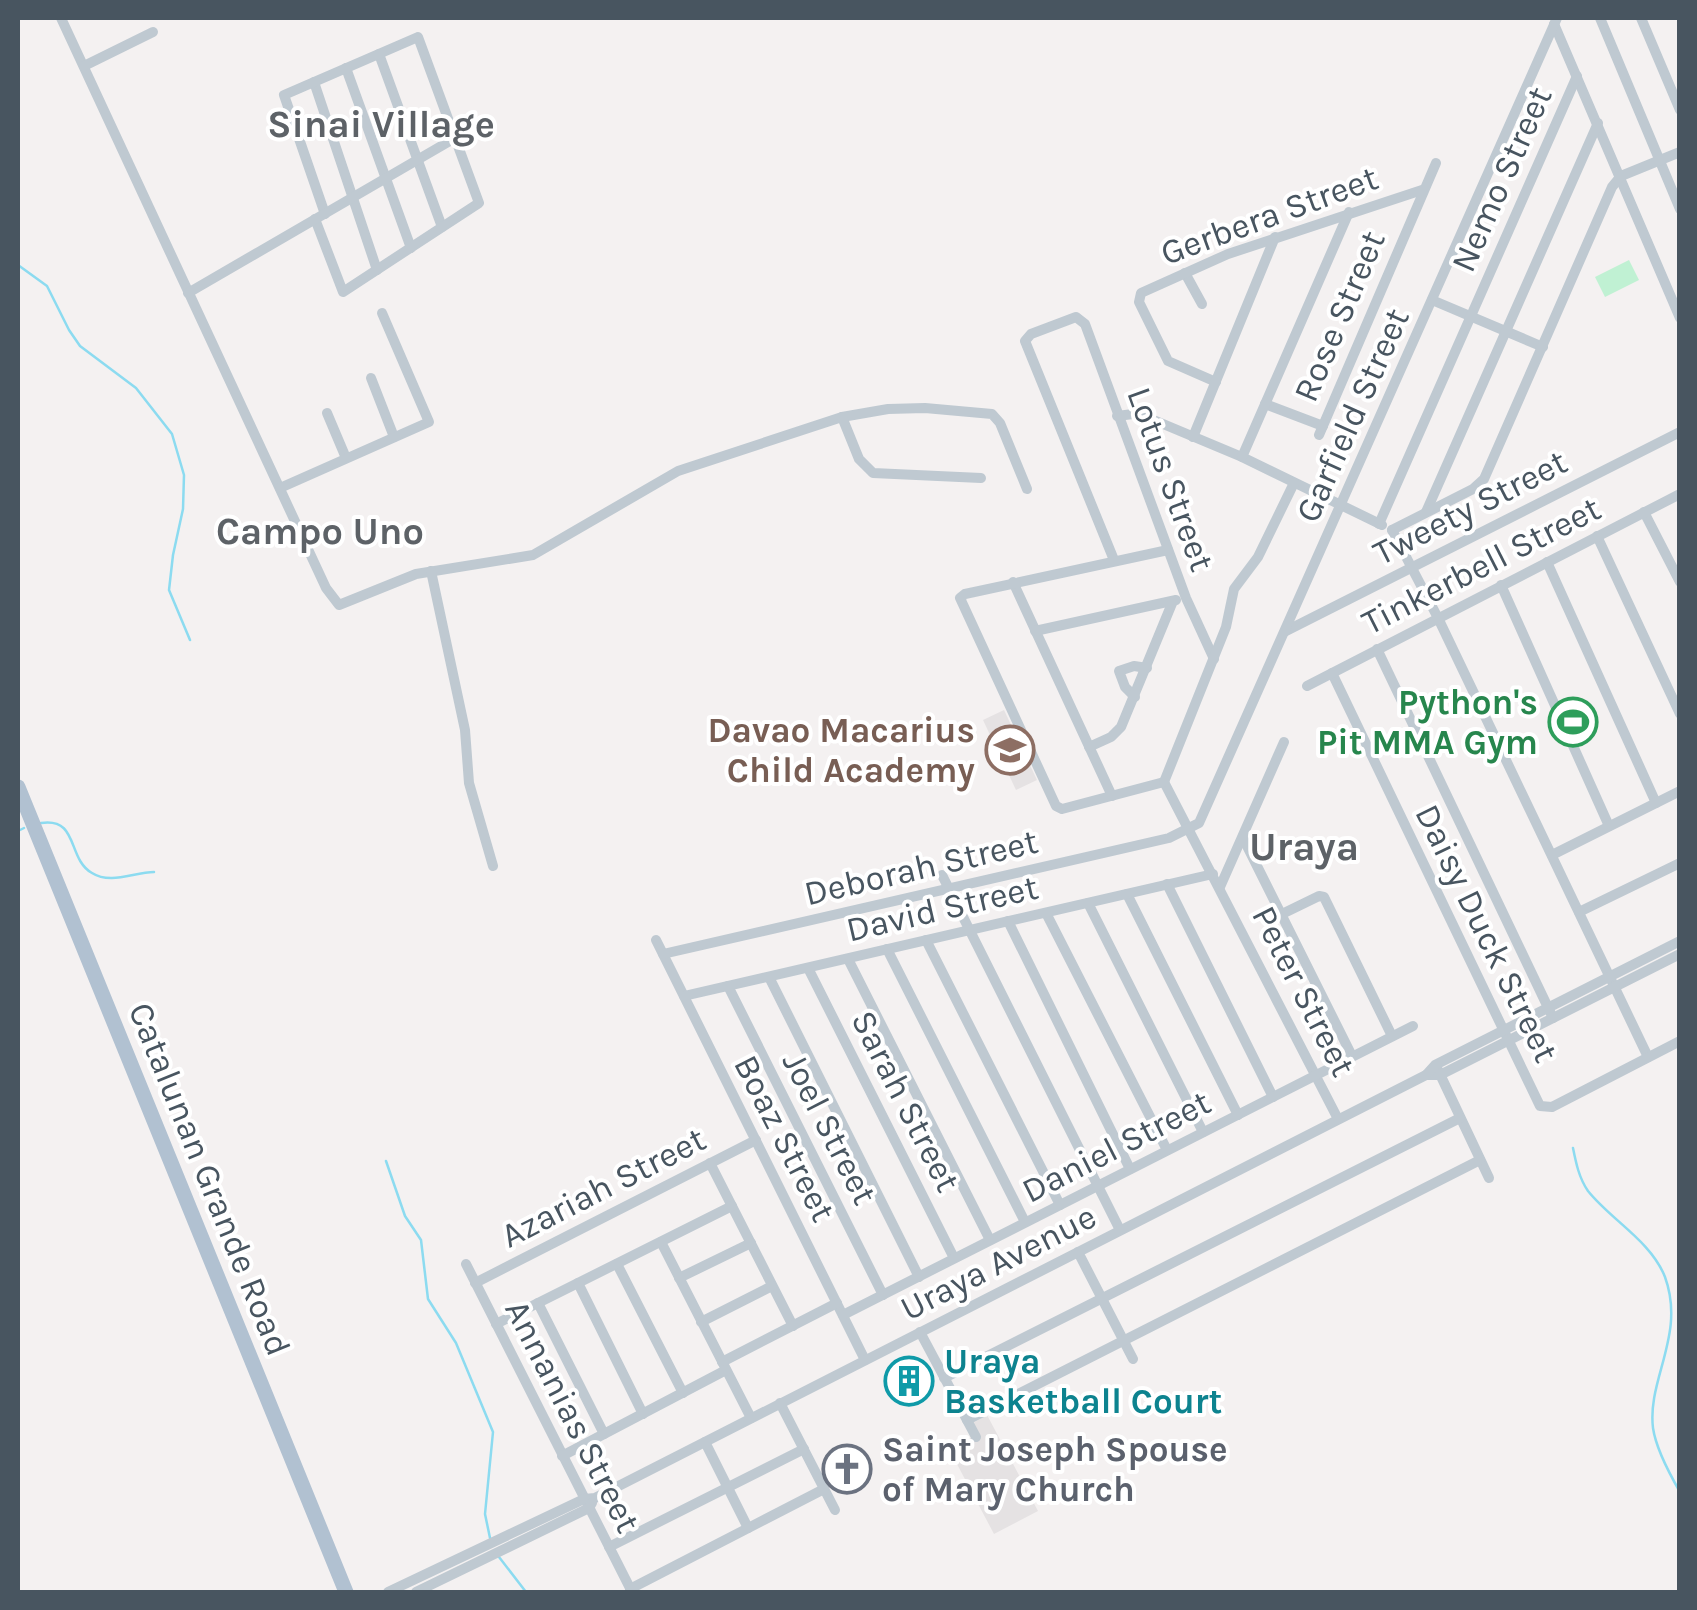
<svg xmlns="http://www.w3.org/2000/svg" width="1697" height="1610" font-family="Karla,sans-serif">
  <rect width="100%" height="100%" fill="#f4f1f1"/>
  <!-- education -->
  <g fill="#e5e2e3">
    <polygon points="1004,710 1037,780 1016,790 983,720"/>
    <polygon points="987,1415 1038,1511 994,1534 949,1449 978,1434 973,1423"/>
  </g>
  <!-- green -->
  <polygon fill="#c0f1d3" points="1629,260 1639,280 1605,297 1595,277"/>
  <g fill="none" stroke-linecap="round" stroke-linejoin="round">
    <!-- stream -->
    <g stroke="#8cdbf0" stroke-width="2.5">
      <polyline points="18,265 47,286 69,330 80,346 136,388 172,434 184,475 183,509 173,555 169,590 190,640"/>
      <path d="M41,823c38,-6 26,36 51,50 19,12 42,-1 62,-1"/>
      <polyline points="18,831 24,828"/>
      <path d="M1573,1148c3,15 6,30 15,43 23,29 63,50 77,86 21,58 -18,102 -12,151 3,21 16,45 27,64"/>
      <polyline points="386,1161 405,1216 421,1240 428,1299 456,1343 493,1432 485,1514 490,1538"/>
      <polyline points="499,1557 526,1592"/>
    </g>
    <!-- minor -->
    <g stroke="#bfc9d1" stroke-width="10">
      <polyline points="61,18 326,588 339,605 416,574 533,555 678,471 842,417 888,409 925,408 992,414 1000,423 1027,489"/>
      <polyline points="1600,18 1680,209"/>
      <polyline points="1641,18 1680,110"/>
      <polyline points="1554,24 1680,318"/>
      <polyline points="379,54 442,227"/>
      <polyline points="84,66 153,32"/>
      <polyline points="346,68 411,248"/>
      <polyline points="314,82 377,270"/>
      <polyline points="315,219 343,292 479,203 418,37 284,95 325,214"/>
      <polyline points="1185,273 1202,304"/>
      <polyline points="188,293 455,138"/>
      <polyline points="1432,300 1543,347"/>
      <polyline points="371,378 394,437"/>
      <polyline points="1216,382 1168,361 1139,302 1141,293 1228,254 1422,190"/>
      <polyline points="1265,404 1323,426"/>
      <polyline points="327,413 346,458"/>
      <polyline points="1117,416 1133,414 1144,416 1242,457 1382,525"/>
      <polyline points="842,417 859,459 873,473 981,478"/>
      <polyline points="1319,435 1436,163"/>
      <polyline points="1193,437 1275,237"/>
      <polyline points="1242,457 1349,212"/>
      <polyline points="280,488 429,422 382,313"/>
      <polyline points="1426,512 1598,123"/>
      <polyline points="1644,512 1680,582"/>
      <polyline points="1379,524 1577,76"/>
      <polyline points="1392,530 1438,618 1648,1057"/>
      <polyline points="1392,530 1473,489 1484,479 1612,187 1621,176 1680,152"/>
      <polyline points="1597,536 1680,714"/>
      <polyline points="1114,560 1025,341 1031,334 1076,317 1085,324 1186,598 1214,659"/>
      <polyline points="1547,562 1656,803"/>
      <polyline points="431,571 465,730 469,783 493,866"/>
      <polyline points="1013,582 1112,796"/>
      <polyline points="1501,585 1609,826"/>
      <polyline points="1035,631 1176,600"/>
      <polyline points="1286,631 1680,432"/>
      <polyline points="1377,649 1553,1018"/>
      <polyline points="1332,673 1540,1106 1552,1107 1680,1041"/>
      <polyline points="1307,686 1680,494"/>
      <polyline points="1135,697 1125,687 1119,671 1134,666 1147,668"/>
      <polyline points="1089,747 1111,737 1121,727 1173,601"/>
      <polyline points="1164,782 1062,809 1056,806 960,598 965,594 1168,550"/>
      <polyline points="1164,782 1338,1119"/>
      <polyline points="1164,782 1226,627 1234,589 1258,557 1294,483"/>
      <polyline points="1243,838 1352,1056"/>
      <polyline points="1552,855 1680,791"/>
      <polyline points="942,875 1120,1230"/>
      <polyline points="1167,884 1273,1097"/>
      <polyline points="1220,887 1284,742"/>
      <polyline points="1127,894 1238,1115"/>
      <polyline points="1088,903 1203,1132"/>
      <polyline points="1579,912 1680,863"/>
      <polyline points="1046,913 1167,1150"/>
      <polyline points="1282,914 1319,896 1324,897 1392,1036"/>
      <polyline points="1008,921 1130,1169"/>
      <polyline points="656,940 865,1360"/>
      <polyline points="926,940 1060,1205"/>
      <polyline points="887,949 1025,1222"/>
      <polyline points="663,954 1169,838 1199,823 1557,18"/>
      <polyline points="848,959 990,1240"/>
      <polyline points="808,968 954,1258"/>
      <polyline points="769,977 919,1277"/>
      <polyline points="728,986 883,1295"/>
      <polyline points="684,996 1213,874"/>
      <polyline points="1438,1070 1489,1178"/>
      <polyline points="1426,1075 1440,1075 1680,954"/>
      <polyline points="710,1163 793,1326"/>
      <polyline points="661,1242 751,1418"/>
      <polyline points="1078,1252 1133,1359"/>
      <polyline points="466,1264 632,1592"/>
      <polyline points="617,1264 683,1393"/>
      <polyline points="679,1278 751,1243"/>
      <polyline points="475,1283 756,1140"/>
      <polyline points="578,1283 643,1414"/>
      <polyline points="538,1303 604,1434"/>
      <polyline points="843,1315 1413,1026"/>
      <polyline points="701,1322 772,1286"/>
      <polyline points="496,1324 732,1206"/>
      <polyline points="920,1332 976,1437"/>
      <polyline points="722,1362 837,1303"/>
      <polyline points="944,1378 1460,1118"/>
      <polyline points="780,1403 835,1510"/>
      <polyline points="967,1420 1480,1160"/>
      <polyline points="705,1442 748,1528"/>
      <polyline points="562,1456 726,1370"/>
      <polyline points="609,1547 804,1449"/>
      <polyline points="630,1589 824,1489"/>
      <polyline points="388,1592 584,1499 595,1498 1426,1075 1435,1065 1680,941"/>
      <polyline points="416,1592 589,1508 592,1503"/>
    </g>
    <!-- primary -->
    <polyline stroke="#b1c1d1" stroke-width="15" points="18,787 346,1592"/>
  </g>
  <!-- icons -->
  <defs>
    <g id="stadium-ring" transform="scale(2.5)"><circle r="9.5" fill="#fff" stroke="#2e9e5b" stroke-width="1.5"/><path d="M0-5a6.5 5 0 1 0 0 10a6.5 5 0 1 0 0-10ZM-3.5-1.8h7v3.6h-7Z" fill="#2e9e5b"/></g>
    <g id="school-ring" transform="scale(2.5)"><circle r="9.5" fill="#fff" stroke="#8d6e63" stroke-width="1.5"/><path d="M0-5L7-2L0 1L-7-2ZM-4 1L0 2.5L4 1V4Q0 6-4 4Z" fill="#8d6e63"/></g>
    <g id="building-ring" transform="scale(2.5)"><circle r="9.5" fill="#fff" stroke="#0f9aa8" stroke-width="1.5"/><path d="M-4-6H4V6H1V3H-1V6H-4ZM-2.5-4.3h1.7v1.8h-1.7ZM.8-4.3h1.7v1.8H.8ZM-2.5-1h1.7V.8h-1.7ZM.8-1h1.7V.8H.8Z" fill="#0f9aa8"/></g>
    <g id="church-ring" transform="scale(2.5)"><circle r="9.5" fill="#fff" stroke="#6b7280" stroke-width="1.5"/><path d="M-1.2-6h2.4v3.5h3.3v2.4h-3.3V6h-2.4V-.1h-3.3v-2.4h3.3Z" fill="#6b7280"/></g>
  </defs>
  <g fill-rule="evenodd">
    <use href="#stadium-ring" x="1573" y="722"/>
    <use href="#school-ring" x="1010" y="750"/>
    <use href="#building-ring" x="909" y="1381"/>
    <use href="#church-ring" x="847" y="1469"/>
  </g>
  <g text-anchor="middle" stroke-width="8" stroke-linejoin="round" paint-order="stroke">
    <!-- street labels -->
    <g font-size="35" fill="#485560" stroke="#fff">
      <text transform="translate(1501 179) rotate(-66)" y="12">Nemo Street</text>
      <text transform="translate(1269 215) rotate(-20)" y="12">Gerbera Street</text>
      <text transform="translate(1339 316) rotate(-67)" y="12">Rose Street</text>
      <text transform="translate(1352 415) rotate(-66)" y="12">Garfield Street</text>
      <text transform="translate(1171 479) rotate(70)" y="12">Lotus Street</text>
      <text transform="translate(1470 507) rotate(-27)" y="12">Tweety Street</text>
      <text transform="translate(1481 565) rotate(-27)" y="12">Tinkerbell Street</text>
      <text transform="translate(921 867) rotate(-13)" y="12">Deborah Street</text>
      <text transform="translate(942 908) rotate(-13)" y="12">David Street</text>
      <text transform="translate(1487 933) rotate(64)" y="12">Daisy Duck Street</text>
      <text transform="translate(1304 991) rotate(63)" y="12">Peter Street</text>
      <text transform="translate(906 1101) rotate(63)" y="12">Sarah Street</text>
      <text transform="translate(830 1128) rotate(63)" y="12">Joel Street</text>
      <text transform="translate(785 1138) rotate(63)" y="12">Boaz Street</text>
      <text transform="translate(1116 1146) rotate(-27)" y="12">Daniel Street</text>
      <text transform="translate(210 1179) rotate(68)" y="12">Catalunan Grande Road</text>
      <text transform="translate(603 1187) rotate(-27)" y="12">Azariah Street</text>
      <text transform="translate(998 1262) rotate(-27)" y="12">Uraya Avenue</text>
      <text transform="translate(573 1416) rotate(63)" y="12">Annanias Street</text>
    </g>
    <!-- leisure labels -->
    <g font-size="35" font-weight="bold" fill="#27864d" stroke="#fff" text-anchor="end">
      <text x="1538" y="714">Python's<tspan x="1538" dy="40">Pit MMA Gym</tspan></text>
    </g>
    <!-- education labels -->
    <g font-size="35" font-weight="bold" fill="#785e54" stroke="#fff" text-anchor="end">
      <text x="975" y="742">Davao Macarius<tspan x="975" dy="40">Child Academy</tspan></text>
    </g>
    <!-- culture labels -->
    <g font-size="35" font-weight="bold" fill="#0d838f" stroke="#fff" text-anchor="start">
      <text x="944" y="1373">Uraya<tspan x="944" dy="40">Basketball Court</tspan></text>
    </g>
    <!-- worship labels -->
    <g font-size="35" font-weight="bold" fill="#5b616d" stroke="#fff" text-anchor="start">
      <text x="882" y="1461">Saint Joseph Spouse<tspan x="882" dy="40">of Mary Church</tspan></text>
    </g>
    <!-- neighbourhood labels -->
    <g font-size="38" font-weight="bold" fill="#5d6267" stroke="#fff">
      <text x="381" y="137">Sinai Village</text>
      <text x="320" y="544">Campo Uno</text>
    </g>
    <!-- quarter labels -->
    <g font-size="40" font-weight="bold" fill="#5d6267" stroke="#fff">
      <text x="1304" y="860">Uraya</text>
    </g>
  </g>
  <!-- border -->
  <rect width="1697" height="1610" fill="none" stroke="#485560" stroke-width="40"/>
</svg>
